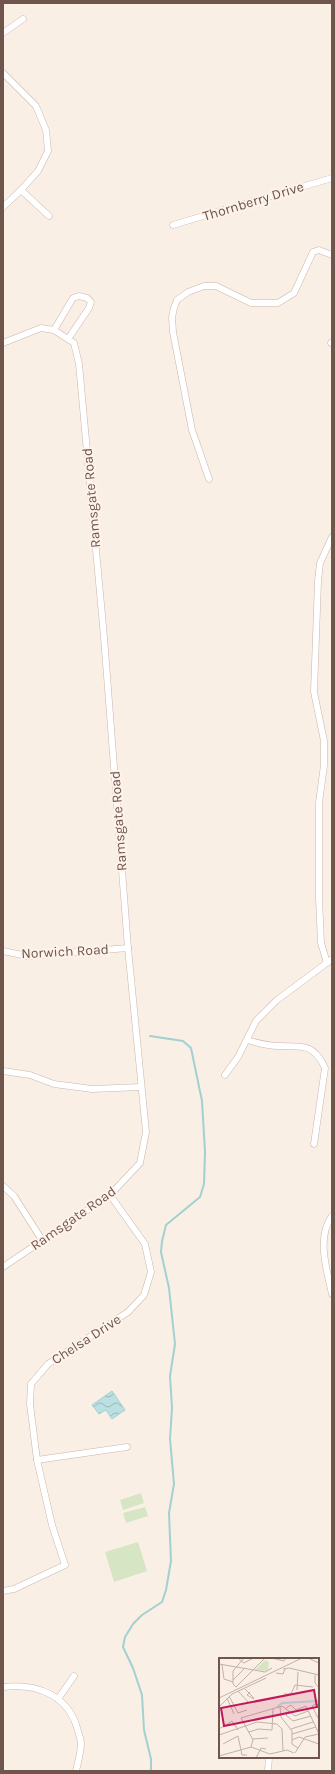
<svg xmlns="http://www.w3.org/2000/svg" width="335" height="1774" font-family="Karla,sans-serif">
  <defs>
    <pattern id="water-waves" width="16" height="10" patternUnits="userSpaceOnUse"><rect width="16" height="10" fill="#bbe0e1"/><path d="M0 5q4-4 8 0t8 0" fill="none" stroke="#9cb8b9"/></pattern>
  </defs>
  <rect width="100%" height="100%" fill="#faefe5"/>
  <!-- grass -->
  <g fill="#d6e6c5">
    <polygon points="141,1493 144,1503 123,1510 120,1500"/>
    <polygon points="145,1507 148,1516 126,1523 123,1513"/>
    <polygon points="138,1542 147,1571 114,1582 105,1552"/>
  </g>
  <!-- water -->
  <polygon fill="url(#water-waves)" stroke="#a3d0d2" points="112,1391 125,1410 112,1419 106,1410 99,1414 92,1405"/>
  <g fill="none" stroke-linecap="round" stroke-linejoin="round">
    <!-- stream -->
    <polyline stroke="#a3d0d2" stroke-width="2" points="150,1036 183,1041 191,1048 202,1101 205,1152 204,1184 200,1197 166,1225 162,1241 161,1252 169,1288 175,1344 170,1376 172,1408 170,1439 174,1484 169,1513 171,1561 166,1590 162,1602 142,1615 133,1624 125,1637 123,1647 133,1668 142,1695 144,1730 151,1759 151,1771"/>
    <!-- street casing -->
    <g stroke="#cab6ac" stroke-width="7">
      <g id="street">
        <polyline points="3,33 23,19"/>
        <polyline points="3,73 36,106 46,130 48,151 38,171 21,190 3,207"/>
        <polyline points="21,190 49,216"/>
        <polyline points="173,225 332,178"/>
        <polyline points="54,330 73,298 79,296 87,298 91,302 89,308 68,339"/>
        <polyline points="3,343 41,328 54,330 74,343 79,364 104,637 128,948 146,1132 140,1163 110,1195 3,1267"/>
        <polyline points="331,343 332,342"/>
        <polyline points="209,479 192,430 173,332 172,317 174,308 177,300 188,292 204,286 216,286 251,303 278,303 294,293 313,252 319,250 332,255"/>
        <polyline points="3,951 27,956 128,948"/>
        <polyline points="327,963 321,943 319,898 319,803 324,765 324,741 314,692 318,581 320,563 332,537"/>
        <path d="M247,1040c10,3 20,6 31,6 24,1 35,-4 47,22l-11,76"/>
        <polyline points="3,1071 30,1075 54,1084 92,1089 141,1087"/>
        <polyline points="225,1075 238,1057 256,1021 277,1000 332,959"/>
        <polyline points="3,1186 14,1196 42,1240"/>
        <path d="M332,1216c-16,22 -5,54 0,78"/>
        <polyline points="37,1460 127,1447"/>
        <polyline points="3,1591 14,1589 65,1565 52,1525 37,1460 30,1404 31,1384 48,1364 128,1312 144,1295 151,1272 145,1244 110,1195"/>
        <path d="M3,1687c34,-4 66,8 75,44 1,4 3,8 3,12 0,9 -3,19 -5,28"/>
        <polyline points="58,1699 74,1676"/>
        <polyline points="268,1771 269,1757"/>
      </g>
    </g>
    <!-- street -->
    <use href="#street" stroke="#fff" stroke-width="6"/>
  </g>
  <g text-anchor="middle" stroke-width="4" stroke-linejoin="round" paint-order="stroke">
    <!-- street labels -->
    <g font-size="14" fill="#70554d" stroke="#fdf3eb">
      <text transform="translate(253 201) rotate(-17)" y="5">Thornberry Drive</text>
      <text transform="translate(91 498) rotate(-95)" y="5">Ramsgate Road</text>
      <text transform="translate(118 821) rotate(-94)" y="5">Ramsgate Road</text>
      <text transform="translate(65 951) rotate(-3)" y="5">Norwich Road</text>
      <text transform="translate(73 1218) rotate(-35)" y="5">Ramsgate Road</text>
      <text transform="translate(86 1339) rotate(-33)" y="5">Chelsa Drive</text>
    </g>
  </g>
  <!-- overview -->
  <g transform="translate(219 1658)">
    <rect width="100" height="100" fill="#faefe5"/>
    <path d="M46,2l4,2 -1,9 -13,-1z" fill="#d6e6c5"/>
    <path fill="none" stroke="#bbe0e1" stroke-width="2" d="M58,49l5,-4 37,-2"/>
    <path fill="none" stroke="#c3b1a8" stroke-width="1" d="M19,0l6,5 9,-5M25,0l-11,13v13l3,3 29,-29M53,0l12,3 2,-3M89,0l11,5M0,6l46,8 7,-4M3,7l2,14 9,3M64,11l6,-1 30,7M57,15l7,1 2,-5M96,17v8l4,5M14,22l12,-12M26,31l8,8 1,2 -7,-4 3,-3M78,32l1,-18M19,33l11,12 22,-4M65,36h7l4,-9 18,2M10,38l9,17 9,-3M0,40l83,-40M8,40l7,16M0,49l13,-13 34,-16M61,49l1,10 11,14v13l6,4M67,50l5,-3 5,5 10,-4 13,28M70,53l-3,4 7,6 18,-5M99,60l-6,-12 3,-2 4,1M0,71l13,-8 6,9M72,71l22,-7M30,74l9,-3 14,1 1,-21M73,76l24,-7M0,77l38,-13 20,2 5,5 1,22M19,78l4,19h5M34,81l15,-1M73,82l7,-3 20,7M4,86l15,-8M32,89l2,-7 -12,-22 41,-12 13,10 13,-5M76,95l10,-16 14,-3M0,98l32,-9 19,7 17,-4 7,3M37,100l5,-10 5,1"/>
    <path fill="#c2185b" fill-opacity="0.15" stroke="#c2185b" stroke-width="2" d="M95,32l3,17 -93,19 -3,-18z"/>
    <rect width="100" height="100" fill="none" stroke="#70554d" stroke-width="2"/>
  </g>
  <!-- border -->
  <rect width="335" height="1774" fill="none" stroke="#70554d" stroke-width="8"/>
</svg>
